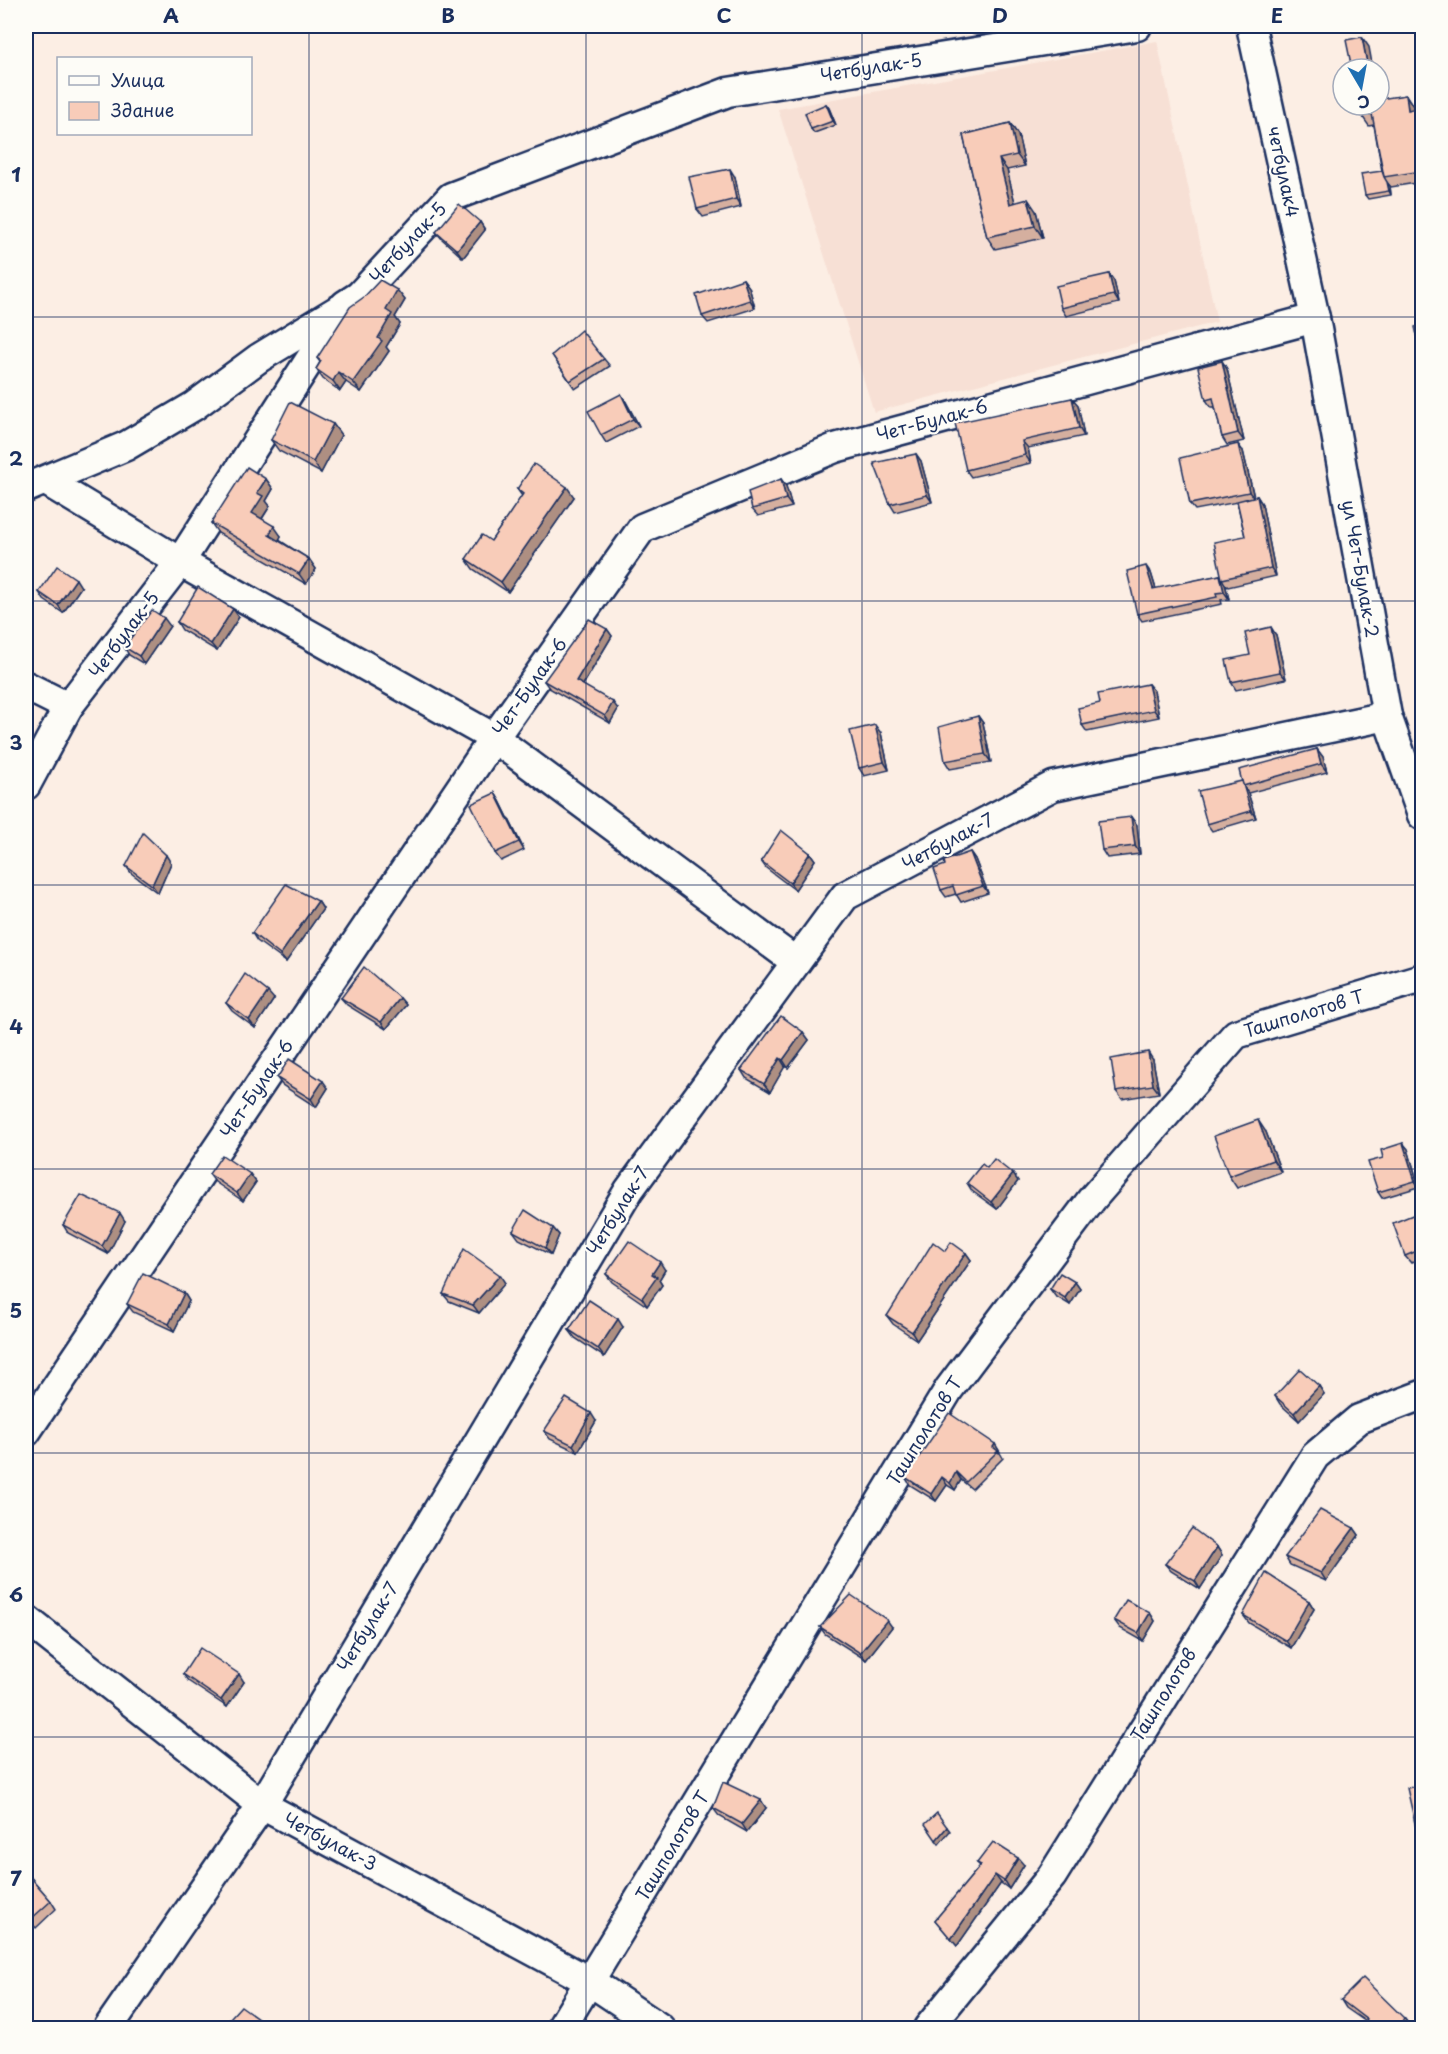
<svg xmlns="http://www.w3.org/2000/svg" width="1448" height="2054" font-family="'Playpen Sans',sans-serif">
  <rect width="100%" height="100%" fill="#fceee4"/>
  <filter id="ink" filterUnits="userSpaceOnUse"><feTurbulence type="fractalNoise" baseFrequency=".0167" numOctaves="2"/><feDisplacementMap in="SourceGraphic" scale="12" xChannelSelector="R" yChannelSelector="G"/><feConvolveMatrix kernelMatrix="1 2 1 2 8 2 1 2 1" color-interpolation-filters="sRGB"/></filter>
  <g filter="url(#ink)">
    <!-- built -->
    <polygon fill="#f7e0d5" points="1157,41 1217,322 874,412 778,109"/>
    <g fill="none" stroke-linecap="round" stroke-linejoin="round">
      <!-- minor casing -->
      <g stroke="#1b2f5e" stroke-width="33">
        <g id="minor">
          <polyline points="1251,26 1315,318 1387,716 1422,815"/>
          <polyline points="46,481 180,562 494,738 796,962"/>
          <polyline points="26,488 126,446 194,406 259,358 338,310"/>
          <polyline points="26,686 68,707"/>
          <polyline points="26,785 68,707 180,562 345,305 359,296 451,197 728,92 1137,26"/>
          <polyline points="26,1432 494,738 642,528 835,448 1315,318"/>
          <polyline points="26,1619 262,1805 591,1982 660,2028"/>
          <polyline points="108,2028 262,1805 629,1190 845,896 1053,786 1387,716"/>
          <polyline points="561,2028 949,1389 1092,1199 1236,1034 1422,978"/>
          <polyline points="928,2028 1052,1876 1315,1456 1359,1419 1422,1395"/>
        </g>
      </g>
      <!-- minor -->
      <use href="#minor" stroke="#fdfcf7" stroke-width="28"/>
    </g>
    <!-- wall -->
    <g fill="#d5af9f" stroke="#1b2f5e" stroke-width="1.5">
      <polygon points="1379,93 1383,99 1406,95 1413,106 1413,109 1422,107 1422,182 1391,187 1390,186 1391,195 1368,199 1365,195 1382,171 1374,125 1369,126 1362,116"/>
      <polygon points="826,104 829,108 836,125 814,133 811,129"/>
      <polygon points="1010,123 1018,135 1025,166 1007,170 1015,203 1036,211 1043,238 995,249 987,237 963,135"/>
      <polygon points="735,177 741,207 703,217 697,209"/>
      <polygon points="480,222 485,230 463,258 442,239 436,232"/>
      <polygon points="1109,274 1114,281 1119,303 1066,316 1061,308"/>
      <polygon points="743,279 749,287 755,308 708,323 702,316"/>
      <polygon points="397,290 405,300 395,317 400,324 386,347 389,351 361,392 346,382 340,391 323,379 316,369 320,362 317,358"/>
      <polygon points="552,355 604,359 610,366 575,389"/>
      <polygon points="1222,361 1227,369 1244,441 1227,445 1222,437 1215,407 1211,407 1206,400"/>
      <polygon points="621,394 626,402 639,426 606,443 601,435"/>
      <polygon points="1072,398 1078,405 1084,436 1028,448 1031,463 971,477 966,470"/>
      <polygon points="333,424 341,435 321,473 279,451 271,440"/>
      <polygon points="1243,451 1254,497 1257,496 1262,504 1276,576 1228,587 1225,584 1229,599 1221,600 1222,604 1142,621 1137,614 1151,573 1156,589 1220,575 1222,578 1245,536 1237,502 1195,510 1190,504"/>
      <polygon points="916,454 921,461 932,502 895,512 890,504"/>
      <polygon points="266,479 273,489 266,501 270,506 262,519 281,536 279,540 309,559 316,569 306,584 218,533 211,523"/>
      <polygon points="781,479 786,486 792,507 758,516 752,509"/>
      <polygon points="517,489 574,497 508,592 473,569 466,559 491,541 522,496"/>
      <polygon points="81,587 63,613 44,600 39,592"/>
      <polygon points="239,617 217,651 182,630 177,622"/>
      <polygon points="170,626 144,664 129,655 124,647"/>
      <polygon points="607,629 612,636 583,685 618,709 610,723 549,688 544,681"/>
      <polygon points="1276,635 1286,679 1236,690 1231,682 1250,655"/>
      <polygon points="1148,684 1154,691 1159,717 1087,732 1082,725 1100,703"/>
      <polygon points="978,716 983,723 991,762 950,769 945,761"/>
      <polygon points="881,733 889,770 864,776 859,768"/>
      <polygon points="1317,749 1323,757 1327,772 1248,793 1256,818 1212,831 1207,824 1242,781"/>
      <polygon points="495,793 500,801 524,850 501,861 495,853"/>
      <polygon points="1131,817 1137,825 1140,854 1107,858 1102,850"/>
      <polygon points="970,852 975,859 988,893 961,902 956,894 946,897 941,890 945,865"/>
      <polygon points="810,853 815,860 795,890 766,868 761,861"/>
      <polygon points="171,863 158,893 131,873 126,866"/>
      <polygon points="318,901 323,909 286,962 257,941 252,933"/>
      <polygon points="341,998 400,998 406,1005 386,1029 347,1005"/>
      <polygon points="274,999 255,1028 232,1011 226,1003"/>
      <polygon points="803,1032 809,1040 788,1068 785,1066 770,1092 746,1078 741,1070"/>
      <polygon points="1153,1060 1159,1093 1122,1099 1116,1091"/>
      <polygon points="277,1078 328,1088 316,1107 282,1085"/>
      <polygon points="1266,1132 1281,1172 1237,1188 1229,1176"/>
      <polygon points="1403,1143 1408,1149 1419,1187 1382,1198 1378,1192 1383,1158"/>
      <polygon points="987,1168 1013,1174 1018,1181 997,1209 972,1191 967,1183"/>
      <polygon points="209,1174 250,1174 256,1182 243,1201 215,1182"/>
      <polygon points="1422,1216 1422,1259 1411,1263 1405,1256"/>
      <polygon points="125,1221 108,1254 68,1233 63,1225"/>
      <polygon points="553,1228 559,1235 551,1255 519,1239 513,1231"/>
      <polygon points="945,1251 966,1253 971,1260 917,1340 893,1324 887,1316"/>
      <polygon points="665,1270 659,1280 662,1285 647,1306 612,1282 606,1274"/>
      <polygon points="1075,1282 1080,1289 1070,1305 1055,1296 1050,1289"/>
      <polygon points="505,1283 479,1313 449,1301 443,1294"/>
      <polygon points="184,1293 189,1301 174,1331 133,1312 127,1304"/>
      <polygon points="623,1327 604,1357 575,1338 569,1330"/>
      <polygon points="1319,1386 1324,1394 1299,1421 1280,1404 1275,1396"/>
      <polygon points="596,1421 578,1452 550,1439 544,1431"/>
      <polygon points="995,1444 1003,1458 972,1489 961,1480 955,1490 947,1485 936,1501 910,1485 905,1477"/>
      <polygon points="1354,1528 1359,1535 1326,1581 1290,1565 1285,1557"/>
      <polygon points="1217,1547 1222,1555 1200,1589 1171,1571 1165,1564"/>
      <polygon points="1309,1601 1314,1609 1291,1648 1249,1623 1243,1615"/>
      <polygon points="1150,1613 1155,1621 1143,1641 1120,1628 1114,1620"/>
      <polygon points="820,1627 892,1627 866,1660 825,1634"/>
      <polygon points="183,1674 244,1682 227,1707 188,1681"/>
      <polygon points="713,1808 766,1808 747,1832 719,1816"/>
      <polygon points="977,1863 1024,1865 1009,1889 1001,1883 957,1946 935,1920 980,1866"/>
      <polygon points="26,1872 51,1901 56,1909 36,1928 26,1917"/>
      <polygon points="1341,2000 1404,2018 1410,2026 1408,2028 1362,2028 1366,2022 1346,2008"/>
    </g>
    <!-- shaded-wall -->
    <g fill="#ae8f82" stroke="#1b2f5e" stroke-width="1.5">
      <polygon points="1362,37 1369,47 1373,69 1368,69"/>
      <polygon points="1406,95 1413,106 1415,120 1408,110"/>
      <polygon points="826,104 829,108 836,125 833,121"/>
      <polygon points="1010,123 1018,135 1025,166 1017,155"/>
      <polygon points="999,159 1007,170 1018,215 1010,204"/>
      <polygon points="730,169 735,177 741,207 736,199"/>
      <polygon points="1387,182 1390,186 1391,195 1389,191"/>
      <polygon points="1028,199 1036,211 1043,238 1035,226"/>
      <polygon points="480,222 485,230 463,258 457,250"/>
      <polygon points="1109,274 1114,281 1119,303 1114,295"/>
      <polygon points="743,279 749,287 755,308 750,300"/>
      <polygon points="397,290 405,300 395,317 400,324 386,347 389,351 361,392 353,382 378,338 386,310"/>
      <polygon points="1222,361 1227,369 1244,441 1238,433"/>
      <polygon points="338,372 346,382 340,391 333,381"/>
      <polygon points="621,394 626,402 639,426 633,419"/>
      <polygon points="1072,398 1078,405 1084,436 1079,428"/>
      <polygon points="333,424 341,435 321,473 313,462"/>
      <polygon points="1022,441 1028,448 1031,463 1025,455"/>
      <polygon points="1238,444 1243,451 1254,498 1249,492"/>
      <polygon points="916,454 921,461 932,502 927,495"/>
      <polygon points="266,479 273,489 266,501 270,506 259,523 252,513 257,493"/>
      <polygon points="781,479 786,486 792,507 786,499"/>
      <polygon points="567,487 574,497 508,592 501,582"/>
      <polygon points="1257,496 1262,504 1276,576 1271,568"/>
      <polygon points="274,526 281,536 276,545 269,535"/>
      <polygon points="309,559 316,569 306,584 299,574"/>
      <polygon points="1146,566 1151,573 1158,596 1153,589"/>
      <polygon points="1220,575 1225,584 1229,599 1224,592"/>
      <polygon points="76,579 81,587 63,613 58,605"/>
      <polygon points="233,609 239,617 217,651 211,644"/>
      <polygon points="164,618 170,626 144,664 139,656"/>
      <polygon points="1271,627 1276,635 1286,679 1280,672"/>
      <polygon points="607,629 612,636 581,688 576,681"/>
      <polygon points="1148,684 1154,691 1159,717 1154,710"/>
      <polygon points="613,702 618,709 610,723 605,716"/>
      <polygon points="978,716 983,723 991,762 985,754"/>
      <polygon points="875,725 881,733 889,770 884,762"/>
      <polygon points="1317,749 1323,757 1327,772 1321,764"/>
      <polygon points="1243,786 1248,793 1256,818 1251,811"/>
      <polygon points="495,793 500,801 524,850 519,842"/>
      <polygon points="1131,817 1137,825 1140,854 1135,846"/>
      <polygon points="970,852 975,859 988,893 983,886"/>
      <polygon points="810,853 815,860 795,890 790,883"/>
      <polygon points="166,855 171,863 158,893 152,885"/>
      <polygon points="318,901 323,909 286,962 280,955"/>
      <polygon points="268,992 274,999 255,1028 249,1020"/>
      <polygon points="400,998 406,1005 386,1029 381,1022"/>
      <polygon points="803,1032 809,1040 788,1068 783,1060"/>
      <polygon points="1148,1052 1153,1060 1159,1093 1153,1085"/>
      <polygon points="780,1058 785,1066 770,1092 764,1084"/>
      <polygon points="323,1081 328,1088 316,1107 311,1099"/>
      <polygon points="1258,1120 1266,1132 1281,1172 1273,1160"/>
      <polygon points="1403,1143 1408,1149 1419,1187 1415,1181"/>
      <polygon points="250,1174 256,1182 243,1201 237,1193"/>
      <polygon points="1013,1174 1018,1181 997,1209 991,1202"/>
      <polygon points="120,1213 125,1221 108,1254 102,1246"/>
      <polygon points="553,1228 559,1235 551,1255 545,1248"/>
      <polygon points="966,1253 971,1260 917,1340 912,1332"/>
      <polygon points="26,1258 31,1266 26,1277"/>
      <polygon points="660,1262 665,1270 659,1280 662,1285 647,1306 642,1298 652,1274"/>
      <polygon points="500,1275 505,1283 479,1313 473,1305"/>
      <polygon points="1075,1282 1080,1289 1070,1305 1065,1298"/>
      <polygon points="184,1293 189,1301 174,1331 169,1324"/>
      <polygon points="618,1319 623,1327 604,1357 598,1349"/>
      <polygon points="1319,1386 1324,1394 1299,1421 1294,1413"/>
      <polygon points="591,1413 596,1421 578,1452 573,1445"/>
      <polygon points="995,1444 1000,1452 999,1453 993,1447"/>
      <polygon points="956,1472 961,1480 955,1490 950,1483"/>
      <polygon points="942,1477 947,1485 936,1501 931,1494"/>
      <polygon points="1354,1528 1359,1535 1326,1581 1321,1573"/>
      <polygon points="1217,1547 1222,1555 1200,1589 1195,1581"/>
      <polygon points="1309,1601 1314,1609 1291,1648 1286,1641"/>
      <polygon points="1150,1613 1155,1621 1143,1641 1138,1633"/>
      <polygon points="887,1620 892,1627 866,1660 860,1653"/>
      <polygon points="239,1674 244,1682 227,1707 221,1700"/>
      <polygon points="761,1800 766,1808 747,1832 742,1824"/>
      <polygon points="947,1827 950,1831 939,1844 936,1840"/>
      <polygon points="1018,1858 1024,1865 1009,1889 1004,1881"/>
      <polygon points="995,1875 1001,1883 957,1946 951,1939"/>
      <polygon points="1404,2018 1410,2026 1408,2028 1398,2028"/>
    </g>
    <!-- building -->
    <g fill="#f8ccb9" stroke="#1b2f5e" stroke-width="1.5">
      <polygon points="1362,37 1368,69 1352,69 1346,40"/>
      <polygon points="1406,95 1408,110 1422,107 1422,171 1384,177 1372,114 1362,116 1360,105 1379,105 1379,97 1380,99"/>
      <polygon points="826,104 833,121 811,129 805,113"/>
      <polygon points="1010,123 1017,155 999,159 1010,204 1028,199 1035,226 987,237 963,135"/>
      <polygon points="730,169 736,199 697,209 689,177"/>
      <polygon points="1382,171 1384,177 1387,182 1389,191 1365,195 1361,174"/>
      <polygon points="459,204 480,222 457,250 436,232"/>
      <polygon points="1109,274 1114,295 1061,308 1056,286"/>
      <polygon points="743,279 750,300 702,316 696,295"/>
      <polygon points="380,280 397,290 386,310 392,314 378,338 382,341 353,382 338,372 333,381 316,369 321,361 317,358 350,307 364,297"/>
      <polygon points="1422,325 1422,356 1415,327"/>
      <polygon points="581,330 604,359 570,381 552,355"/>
      <polygon points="1222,361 1238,433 1222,437 1213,398 1206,400 1198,367"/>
      <polygon points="621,394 633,419 601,435 588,411"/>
      <polygon points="1072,398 1079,428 1022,441 1025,455 966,470 955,423"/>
      <polygon points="290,402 333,424 313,462 271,440"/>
      <polygon points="1238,444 1249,492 1190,504 1180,458"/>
      <polygon points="916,454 927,495 890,504 874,463"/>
      <polygon points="534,464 567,487 501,582 466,559 482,535 491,541 523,494 517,489"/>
      <polygon points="247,467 266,479 257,493 263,496 252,513 274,526 269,535 309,559 299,574 211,523"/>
      <polygon points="781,479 786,499 752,509 748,492"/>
      <polygon points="1257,496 1271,568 1222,579 1214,542 1245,536 1237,501"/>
      <polygon points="57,566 76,579 58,605 39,592"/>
      <polygon points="1146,566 1153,589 1220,575 1224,592 1216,593 1217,597 1137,614 1127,571"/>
      <polygon points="198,587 233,609 211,644 177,622"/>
      <polygon points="152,610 164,618 139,656 124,647"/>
      <polygon points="589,619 607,629 576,681 613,702 605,716 544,681"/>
      <polygon points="1271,627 1280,672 1231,682 1226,660 1250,655 1245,633"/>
      <polygon points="1148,684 1154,710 1082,725 1078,708 1100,703 1098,694"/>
      <polygon points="978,716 985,754 945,761 939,727"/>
      <polygon points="875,725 884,762 859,768 850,731"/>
      <polygon points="1317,749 1321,764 1243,786 1239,770"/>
      <polygon points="1242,781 1251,811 1207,824 1198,791"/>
      <polygon points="495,793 519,842 495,853 471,804"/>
      <polygon points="1131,817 1135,846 1102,850 1098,821"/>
      <polygon points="781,830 810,853 790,883 761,861"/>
      <polygon points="143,833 166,855 152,885 126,866"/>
      <polygon points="970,852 983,886 956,895 953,886 941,890 934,869 945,865 944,861"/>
      <polygon points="286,884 318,901 280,955 252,933"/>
      <polygon points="364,967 400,998 381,1022 341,998"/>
      <polygon points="245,974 268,992 249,1020 226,1003"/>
      <polygon points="781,1016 803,1032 783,1060 780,1058 764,1084 741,1070"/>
      <polygon points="1148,1052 1153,1085 1116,1091 1111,1059"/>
      <polygon points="289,1059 323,1081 311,1099 277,1078"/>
      <polygon points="1258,1120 1273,1160 1229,1176 1214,1136"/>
      <polygon points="1403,1143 1415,1181 1378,1192 1368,1162 1383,1158 1381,1150"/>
      <polygon points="222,1155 250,1174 237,1193 209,1174"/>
      <polygon points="994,1159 1013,1174 991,1202 967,1183 982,1164 987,1168"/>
      <polygon points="81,1195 120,1213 102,1246 63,1225"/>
      <polygon points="525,1210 553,1228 545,1248 513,1231"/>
      <polygon points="1420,1212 1422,1218 1422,1249 1405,1256 1393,1223"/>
      <polygon points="629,1241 660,1262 652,1274 657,1277 642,1298 606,1274"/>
      <polygon points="933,1242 945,1251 951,1242 966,1253 912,1332 887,1316"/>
      <polygon points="464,1249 500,1275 473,1305 443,1294"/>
      <polygon points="143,1273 184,1293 169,1324 127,1304"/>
      <polygon points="1060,1273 1075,1282 1065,1298 1050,1289"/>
      <polygon points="589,1300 618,1319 598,1349 569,1330"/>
      <polygon points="1300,1369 1319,1386 1294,1413 1275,1396"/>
      <polygon points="566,1398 591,1413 573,1445 544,1431"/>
      <polygon points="949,1413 995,1444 993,1447 998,1451 966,1482 956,1472 950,1483 942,1477 931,1494 905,1477"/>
      <polygon points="1320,1510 1354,1528 1321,1573 1285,1557"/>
      <polygon points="1192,1528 1217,1547 1195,1581 1165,1564"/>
      <polygon points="1266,1573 1309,1601 1286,1641 1243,1615"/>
      <polygon points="851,1595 887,1620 860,1653 820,1627"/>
      <polygon points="1126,1600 1150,1613 1138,1633 1114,1620"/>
      <polygon points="200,1648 239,1674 221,1700 183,1674"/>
      <polygon points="723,1782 761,1800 742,1824 713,1808"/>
      <polygon points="1422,1785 1422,1840 1419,1841 1407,1788"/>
      <polygon points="937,1813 947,1827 936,1840 925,1824"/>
      <polygon points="993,1842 1018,1858 1004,1881 995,1875 951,1939 935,1920 981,1865 977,1863"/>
      <polygon points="26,1872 51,1901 30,1920 26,1915"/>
      <polygon points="1363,1978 1404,2018 1398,2028 1362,2028 1367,2020 1341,2000"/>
      <polygon points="241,2006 272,2028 221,2028"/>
    </g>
  </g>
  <!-- grid -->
  <path fill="none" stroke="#1b2f5e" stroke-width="1.5" stroke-opacity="0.55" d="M309,26v2002M586,26v2002M862,26v2002M1139,26v2002M26,317h1396M26,601h1396M26,885h1396M26,1169h1396M26,1453h1396M26,1737h1396"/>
  <g text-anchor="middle" stroke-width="4.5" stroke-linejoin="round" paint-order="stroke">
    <!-- street labels -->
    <g font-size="18" fill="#1b2f5e" stroke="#fdfcf7">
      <text transform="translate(871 68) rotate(-9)" y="6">Четбулак-5</text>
      <text transform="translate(1283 172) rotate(78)" y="6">четбулак4</text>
      <text transform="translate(408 243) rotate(-47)" y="6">Четбулак-5</text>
      <text transform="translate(932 421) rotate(-15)" y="6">Чет-Булак-6</text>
      <text transform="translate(1360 569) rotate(80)" y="6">ул Чет-Булак-2</text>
      <text transform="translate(124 635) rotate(-53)" y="6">Четбулак-5</text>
      <text transform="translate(530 687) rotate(-55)" y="6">Чет-Булак-6</text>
      <text transform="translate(948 842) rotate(-28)" y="6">Четбулак-7</text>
      <text transform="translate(1304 1014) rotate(-17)" y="6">Ташполотов Т</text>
      <text transform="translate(257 1089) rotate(-56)" y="6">Чет-Булак-6</text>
      <text transform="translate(618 1211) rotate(-58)" y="6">Четбулак-7</text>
      <text transform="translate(925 1431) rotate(-58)" y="6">Ташполотов Т</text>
      <text transform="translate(368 1627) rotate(-59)" y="6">Четбулак-7</text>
      <text transform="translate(1164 1695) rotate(-58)" y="6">Ташполотов</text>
      <text transform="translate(330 1842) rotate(28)" y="6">Четбулак-3</text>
      <text transform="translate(673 1846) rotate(-59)" y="6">Ташполотов Т</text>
    </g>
  </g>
  <!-- margin -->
  <rect width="1448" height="2054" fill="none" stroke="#fdfcf7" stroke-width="66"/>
  <!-- legend -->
  <rect x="57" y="57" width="195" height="78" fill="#fdfcf7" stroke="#a3aaba" stroke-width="1.5"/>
  <rect x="69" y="76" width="30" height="9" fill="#fdfcf7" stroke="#a3aaba" stroke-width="1.5"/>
  <text x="111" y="87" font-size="18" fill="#1b2f5e">Улица</text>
  <rect x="69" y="102" width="30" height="18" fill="#f8ccb9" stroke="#a3aaba" stroke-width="1.5"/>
  <text x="111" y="117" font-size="18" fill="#1b2f5e">Здание</text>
  <!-- north arrow -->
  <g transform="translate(1361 87) rotate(170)"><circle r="28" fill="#fdfcf7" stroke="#a3aaba" stroke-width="1.5"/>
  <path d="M0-4.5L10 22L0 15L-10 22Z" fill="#1f6fb2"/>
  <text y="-9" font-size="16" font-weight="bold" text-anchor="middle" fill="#1b2f5e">С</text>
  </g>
  <rect x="33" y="33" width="1382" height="1988" fill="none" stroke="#1b2f5e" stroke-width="2"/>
  <g font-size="20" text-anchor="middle" font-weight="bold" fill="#1b2f5e">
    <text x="171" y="23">A</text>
    <text x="448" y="23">B</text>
    <text x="724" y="23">C</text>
    <text x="1000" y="23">D</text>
    <text x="1277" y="23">E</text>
    <text x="16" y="182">1</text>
    <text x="16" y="466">2</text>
    <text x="16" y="750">3</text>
    <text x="16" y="1034">4</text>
    <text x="16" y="1318">5</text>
    <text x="16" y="1602">6</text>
    <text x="16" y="1886">7</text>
  </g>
</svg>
